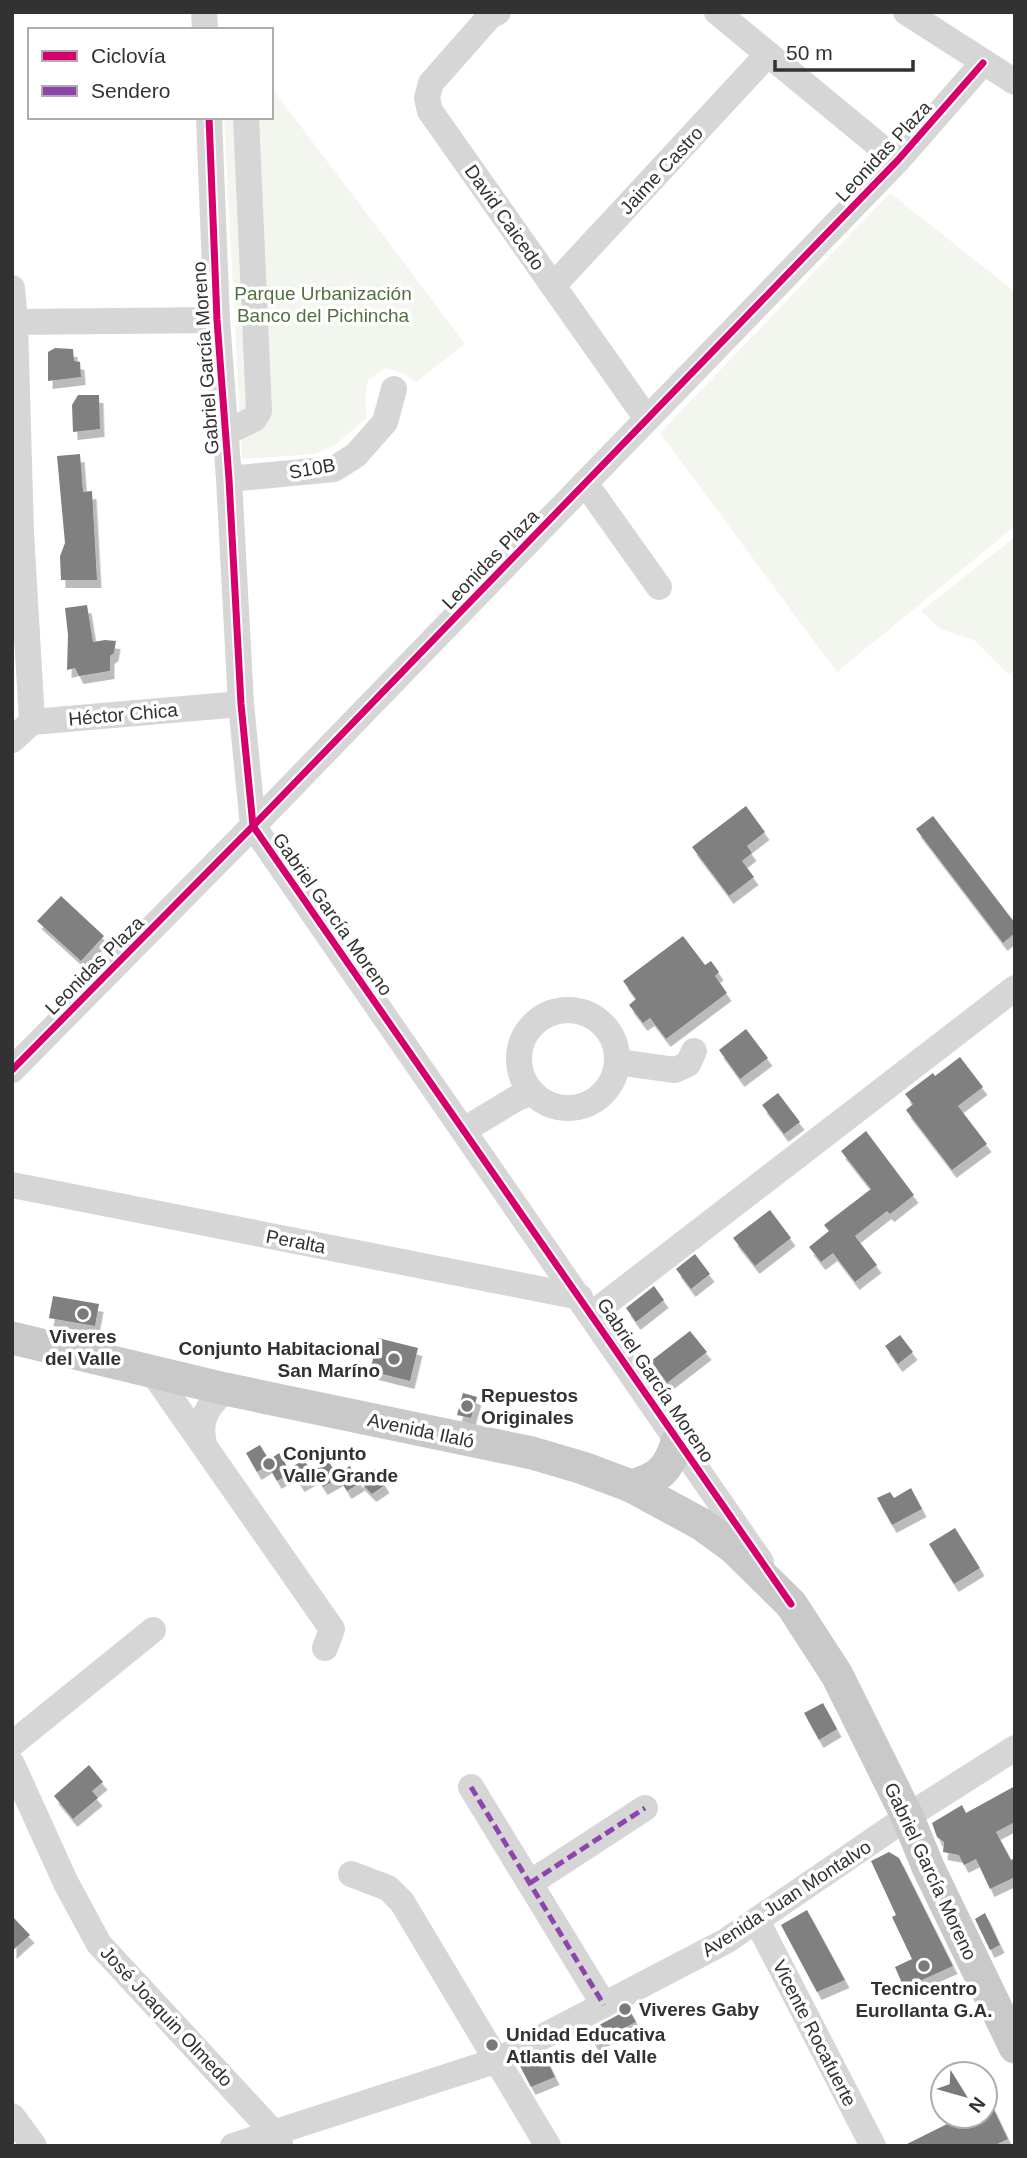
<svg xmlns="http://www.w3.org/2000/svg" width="1027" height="2158" font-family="Arial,sans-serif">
  <defs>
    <filter id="shadow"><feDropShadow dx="4.5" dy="8" stdDeviation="0" flood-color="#0004"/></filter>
  </defs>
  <rect width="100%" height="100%" fill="#fff"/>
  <!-- green -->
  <g fill="#f2f6ee">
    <polygon points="271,87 465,344 416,382 402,373 386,368 368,380 365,401 367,417 338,443 316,454 242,459 224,117 271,117"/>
    <polygon points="890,193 1015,292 1015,526 837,672 660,433"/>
    <polygon points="1015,537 1015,670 1008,674 974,640 940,629 921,611"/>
  </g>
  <!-- building -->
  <g fill="#808080" filter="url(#shadow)">
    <polygon points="55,348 73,349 74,361 80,362 81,377 48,381 48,352"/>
    <polygon points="78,395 99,395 100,429 73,432 72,405"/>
    <polygon points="80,454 83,492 92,491 97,580 61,580 60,556 65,543 57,456"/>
    <polygon points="87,605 93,642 105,640 116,641 114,653 110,656 110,671 79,676 75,668 67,670 68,635 65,608"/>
    <polygon points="746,806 765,832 747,846 752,853 742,861 754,877 729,896 692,847"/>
    <polygon points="933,816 1015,923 1015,933 1003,943 916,829"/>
    <polygon points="61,896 104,936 81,961 37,921"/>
    <polygon points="683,936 705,965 711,961 719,972 715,976 727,993 666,1039 650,1018 643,1023 629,1005 636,999 623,981"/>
    <polygon points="746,1029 768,1058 740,1079 719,1050"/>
    <polygon points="960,1057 983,1087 958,1106 987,1144 952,1170 906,1110 913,1104 905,1094 933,1073 935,1076"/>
    <polygon points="778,1093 800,1122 784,1134 762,1105"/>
    <polygon points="866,1131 914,1195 890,1214 887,1211 855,1236 877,1265 855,1282 833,1253 821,1262 809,1247 829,1231 824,1225 871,1189 841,1151"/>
    <polygon points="770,1210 791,1238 755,1266 733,1238"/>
    <polygon points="695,1254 710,1274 691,1289 676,1269"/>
    <polygon points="654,1286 664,1300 636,1322 626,1308"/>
    <polygon points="53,1296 99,1304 95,1326 49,1318"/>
    <polygon points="690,1331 707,1352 667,1383 651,1361"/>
    <polygon points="900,1335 913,1352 898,1364 885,1346"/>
    <polygon points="378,1338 418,1348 410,1381 370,1371"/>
    <polygon points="463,1393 477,1397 471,1418 457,1415"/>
    <polygon points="260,1445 269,1460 279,1453 291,1473 277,1481 268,1465 257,1472 246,1453"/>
    <polygon points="304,1460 314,1476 300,1484 290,1468"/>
    <polygon points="329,1462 339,1478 323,1487 313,1471"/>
    <polygon points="350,1466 360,1483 347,1491 337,1474"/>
    <polygon points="375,1469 385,1485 372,1494 358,1480"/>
    <polygon points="911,1488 922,1509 892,1525 877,1498 890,1492 894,1498"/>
    <polygon points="955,1528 980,1568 954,1584 929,1544"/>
    <polygon points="823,1703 837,1729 819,1740 804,1713"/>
    <polygon points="89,1765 103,1782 92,1791 98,1798 73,1819 54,1796"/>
    <polygon points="1015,1786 1015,1822 996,1832 1011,1860 1015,1858 1015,1877 990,1889 976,1859 964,1865 959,1855 943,1852 944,1842 937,1837 932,1823 962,1805 966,1813"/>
    <polygon points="889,1852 899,1858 953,1966 904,1988 895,1967 912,1959 892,1917 896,1915 871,1861"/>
    <polygon points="807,1910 845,1980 817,1992 781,1925"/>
    <polygon points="985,1913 1000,1945 990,1950 975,1919"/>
    <polygon points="12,1916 30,1935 12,1951"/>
    <polygon points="629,2009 636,2022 594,2043 588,2031"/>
    <polygon points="544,2054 555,2077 531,2087 520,2066"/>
    <polygon points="985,2091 1008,2139 993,2146 903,2146 963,2116 985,2116"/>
  </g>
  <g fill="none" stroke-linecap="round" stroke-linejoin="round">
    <!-- minor -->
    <g stroke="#d6d6d6" stroke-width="26">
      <polyline points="204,12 205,30"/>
      <polyline points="498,12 490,16 431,83 427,98 430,111 647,419"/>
      <polyline points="717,12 877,144"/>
      <polyline points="906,12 1015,82"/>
      <polyline points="209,117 217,320 229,479 241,704 253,826 761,1562"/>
      <polyline points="553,286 768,54"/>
      <polyline points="12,288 15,322 21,532 32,722"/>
      <polyline points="12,322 217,320"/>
      <polyline points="225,433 254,419 259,411 246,117"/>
      <polyline points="229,479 334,469 356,455 385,422 394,389"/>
      <polyline points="585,483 659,587"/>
      <polyline points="12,740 32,722 241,704"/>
      <circle cx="568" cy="1059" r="49"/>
      <polyline points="617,1062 675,1070 688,1064 694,1051"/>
      <polyline points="12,1070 253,826 898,160 983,63"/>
      <polyline points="464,1130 517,1098 531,1093"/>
      <polyline points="12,1185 580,1297"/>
      <polyline points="592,1314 1015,988"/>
      <polyline points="151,1370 332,1629 325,1648"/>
      <path d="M204,1444c-6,-26 4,-37 21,-55"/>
      <polyline points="12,1744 153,1630"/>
      <polyline points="12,1764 66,1883 99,1944 273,2132 280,2144"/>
      <polyline points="471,1787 604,2005"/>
      <polyline points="351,1874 388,1888 402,1902 548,2146"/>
      <polyline points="530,1883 645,1808"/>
      <polyline points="757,1921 873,2146"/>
      <polyline points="12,2116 34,2146"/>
      <polyline points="233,2146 498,2060 726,1941 919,1809 1015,1748"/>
    </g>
    <!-- major -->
    <g stroke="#c9c9c9" stroke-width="33">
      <polyline points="12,1338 225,1389 532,1453 583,1468 631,1486 701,1524 734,1548 791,1604 837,1675 908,1818 928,1867 1015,2047"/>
      <path d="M631,1486c28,-7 38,-17 46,-44"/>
    </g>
    <!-- quiet -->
    <g stroke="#8e44ad" stroke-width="5" stroke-dasharray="10 5" stroke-linecap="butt">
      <polyline points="471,1787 604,2005"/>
      <polyline points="530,1883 645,1808"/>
    </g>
    <!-- cycleway casing -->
    <g stroke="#fff" stroke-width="11">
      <g id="cycleway">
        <polyline points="209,117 217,320 229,479 241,704 253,826 791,1604"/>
        <polyline points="12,1070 253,826 898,160 983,63"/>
      </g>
    </g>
    <!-- cycleway -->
    <use href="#cycleway" stroke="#d6006c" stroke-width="7"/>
  </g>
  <!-- markers -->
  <g fill="#7a7a7a" stroke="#fff" stroke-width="2.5">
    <circle cx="83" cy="1314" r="7"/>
    <circle cx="394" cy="1359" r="7"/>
    <circle cx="467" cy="1406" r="7"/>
    <circle cx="269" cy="1464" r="7"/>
    <circle cx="924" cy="1966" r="7"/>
    <circle cx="625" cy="2009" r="7"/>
    <circle cx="492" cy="2045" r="7"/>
  </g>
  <g text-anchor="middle" stroke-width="7" stroke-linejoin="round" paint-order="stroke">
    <!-- street labels -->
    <g font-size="19" fill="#323232" stroke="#fff">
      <text transform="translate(883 151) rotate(-47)" y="7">Leonidas Plaza</text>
      <text transform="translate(661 170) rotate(-47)" y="7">Jaime Castro</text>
      <text transform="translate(505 217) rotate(55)" y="7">David Caicedo</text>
      <text transform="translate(205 358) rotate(-94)" y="7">Gabriel García Moreno</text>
      <text transform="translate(312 468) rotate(-10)" y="7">S10B</text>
      <text transform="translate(490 559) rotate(-46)" y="7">Leonidas Plaza</text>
      <text transform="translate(123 714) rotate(-5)" y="7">Héctor Chica</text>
      <text transform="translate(333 914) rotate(55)" y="7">Gabriel García Moreno</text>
      <text transform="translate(94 965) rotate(-45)" y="7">Leonidas Plaza</text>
      <text transform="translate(296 1241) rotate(11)" y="7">Peralta</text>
      <text transform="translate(656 1380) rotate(56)" y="7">Gabriel García Moreno</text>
      <text transform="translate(421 1430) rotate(12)" y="7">Avenida Ilaló</text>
      <text transform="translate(931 1871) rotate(65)" y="7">Gabriel García Moreno</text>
      <text transform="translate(786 1898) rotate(-33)" y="7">Avenida Juan Montalvo</text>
      <text transform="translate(167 2016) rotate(47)" y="7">José Joaquin Olmedo</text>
      <text transform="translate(815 2033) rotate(63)" y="7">Vicente Rocafuerte</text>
    </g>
    <!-- park labels -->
    <g font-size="19" fill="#51713d" stroke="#fff">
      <text x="323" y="300">Parque Urbanización<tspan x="323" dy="22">Banco del Pichincha</tspan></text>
    </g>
    <!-- poi labels -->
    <g font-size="19" font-weight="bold" fill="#323232" stroke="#fff" text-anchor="start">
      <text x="83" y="1343" text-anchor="middle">Viveres<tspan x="83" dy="22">del Valle</tspan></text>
      <text x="380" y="1355" text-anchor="end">Conjunto Habitacional<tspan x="380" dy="22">San Maríno</tspan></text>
      <text x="481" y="1402">Repuestos<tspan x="481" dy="22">Originales</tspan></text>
      <text x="283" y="1460">Conjunto<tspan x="283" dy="22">Valle Grande</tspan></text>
      <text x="924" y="1995" text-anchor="middle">Tecnicentro<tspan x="924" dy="22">Eurollanta G.A.</tspan></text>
      <text x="639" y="2016">Viveres Gaby</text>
      <text x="506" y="2041">Unidad Educativa<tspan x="506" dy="22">Atlantis del Valle</tspan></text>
    </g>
  </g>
  <!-- border -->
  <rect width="1027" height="2158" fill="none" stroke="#323232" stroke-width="28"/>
  <!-- legend -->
  <rect x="28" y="28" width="245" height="91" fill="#ffffff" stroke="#adadad" stroke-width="2"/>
  <rect x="42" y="51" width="35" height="10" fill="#d6006c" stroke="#adadad" stroke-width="2"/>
  <text x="91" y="63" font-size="21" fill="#323232">Ciclovía</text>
  <rect x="42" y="86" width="35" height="10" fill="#8e44ad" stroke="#adadad" stroke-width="2"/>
  <text x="91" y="98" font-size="21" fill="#323232">Sendero</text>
  <!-- north arrow -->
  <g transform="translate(964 2095) rotate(127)"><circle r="33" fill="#ffffff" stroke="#adadad" stroke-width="2"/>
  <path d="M0-5L12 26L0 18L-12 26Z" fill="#7a7a7a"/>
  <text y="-10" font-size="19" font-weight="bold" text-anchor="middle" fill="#323232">N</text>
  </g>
  <!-- scale -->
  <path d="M775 60v10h138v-10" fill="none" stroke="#323232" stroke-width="3.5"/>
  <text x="786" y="60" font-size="21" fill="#323232" stroke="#ffffff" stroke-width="5" paint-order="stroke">50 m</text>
</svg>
